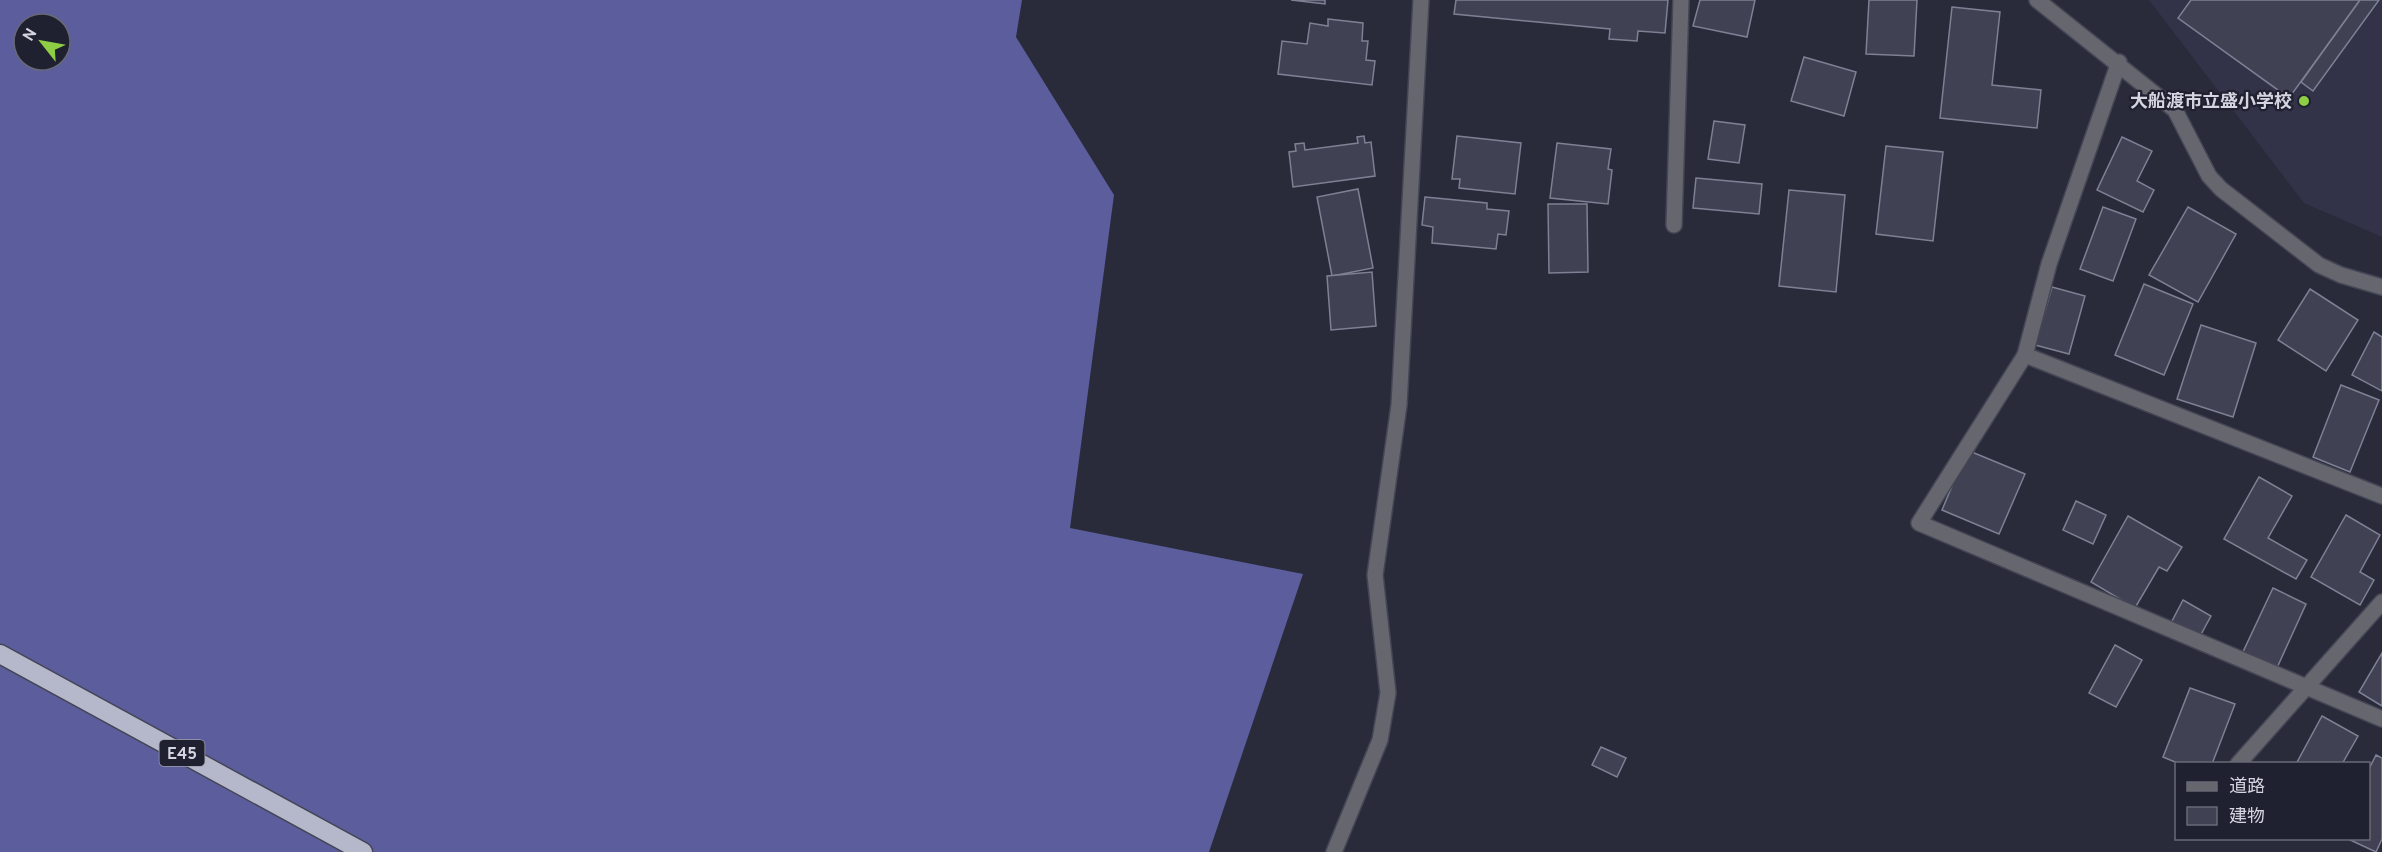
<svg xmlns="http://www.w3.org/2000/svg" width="2382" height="852" font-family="Overpass,'Noto Sans JP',sans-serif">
  <rect width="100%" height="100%" fill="#292b3b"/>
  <!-- built -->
  <polygon fill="#323349" points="2149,0 2382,0 2382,237 2304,203"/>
  <!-- forest -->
  <path fill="#5c5d9d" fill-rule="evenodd" d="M0,0h1022l-6,37 98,158 -44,333 233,46 -94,278h-1209zM24,24h36v36h-36z"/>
  <!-- building -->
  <g fill="#404153" stroke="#7e8094" stroke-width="1.5">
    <polygon points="1291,0 1325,0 1325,4"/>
    <polygon points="1456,0 1668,0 1665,33 1638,31 1637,41 1609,39 1610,29 1454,14"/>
    <polygon points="1700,0 1755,0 1747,37 1693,26"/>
    <polygon points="1869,0 1917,0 1914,56 1866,54"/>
    <polygon points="2191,0 2360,0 2289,98 2178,18"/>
    <polygon points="2360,0 2379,0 2313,91 2301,82"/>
    <polygon points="1952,7 2000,12 1992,85 2041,90 2037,128 1940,118"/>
    <polygon points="1328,19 1363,23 1362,41 1368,41 1366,60 1375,61 1372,85 1278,74 1282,41 1307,44 1310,23 1328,26"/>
    <polygon points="1804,57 1856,72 1844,116 1791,101"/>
    <polygon points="1714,121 1745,125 1739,163 1708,159"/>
    <polygon points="1364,136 1365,143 1371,142 1375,176 1293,187 1289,152 1296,151 1295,144 1304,143 1305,150 1358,143 1357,137"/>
    <polygon points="1457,136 1521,143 1515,194 1459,188 1460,179 1452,179"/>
    <polygon points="2122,137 2152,151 2137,181 2154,190 2143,212 2097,190"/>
    <polygon points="1557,143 1611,149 1608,169 1612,170 1608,204 1550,198"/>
    <polygon points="1886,146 1943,152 1933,241 1876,234"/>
    <polygon points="1696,178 1762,184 1759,214 1693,208"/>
    <polygon points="1358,189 1373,268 1332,276 1317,197"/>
    <polygon points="1789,190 1845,195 1836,292 1779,286"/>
    <polygon points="1425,197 1487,203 1487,209 1509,211 1506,235 1498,234 1496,249 1432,243 1433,227 1422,225"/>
    <polygon points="1548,204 1587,204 1588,272 1549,273"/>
    <polygon points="2103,207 2136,219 2113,281 2080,269"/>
    <polygon points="2188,207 2236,234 2198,302 2149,275"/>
    <polygon points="1372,272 1376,326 1331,330 1327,276"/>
    <polygon points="2144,284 2193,304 2164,375 2115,355"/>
    <polygon points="2052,287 2085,296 2069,354 2035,345"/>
    <polygon points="2310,289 2358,320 2326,371 2278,340"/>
    <polygon points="2201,325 2256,343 2233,417 2177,399"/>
    <polygon points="2374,332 2382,337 2382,391 2352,375"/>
    <polygon points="2341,385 2379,400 2350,472 2313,457"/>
    <polygon points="1967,450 2025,474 1999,534 1942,510"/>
    <polygon points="2259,477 2292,496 2268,538 2307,560 2296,579 2224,539"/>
    <polygon points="2076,501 2106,515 2093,544 2063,530"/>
    <polygon points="2346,515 2380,535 2360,572 2374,580 2360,605 2311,577"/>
    <polygon points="2128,516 2182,547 2167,571 2159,567 2135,608 2091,582"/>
    <polygon points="2273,588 2306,604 2276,670 2242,654"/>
    <polygon points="2183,600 2211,616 2199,638 2171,623"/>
    <polygon points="2115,645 2142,660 2116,707 2089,693"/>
    <polygon points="2382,653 2382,706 2359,692"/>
    <polygon points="2190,688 2235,704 2212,764 2180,764 2163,757"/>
    <polygon points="2322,716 2358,736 2342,764 2296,764"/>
    <polygon points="1601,747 1626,758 1617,777 1592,765"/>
    <polygon points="2376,755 2382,758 2382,839 2376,852 2346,838 2368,838 2368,771"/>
  </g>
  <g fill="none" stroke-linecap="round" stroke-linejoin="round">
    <!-- minor casing -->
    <g stroke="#444655" stroke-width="18">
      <g id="minor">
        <polyline points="2037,0 2175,110 2209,176 2221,189 2319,265 2341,275 2382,287"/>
        <polyline points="2119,62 2049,264 2025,355 1919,523 2382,719"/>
        <polyline points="1674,225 1681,0"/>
        <polyline points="2025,355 2382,496"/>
        <polyline points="2238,764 2382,602"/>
        <polyline points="1334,852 1380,740 1388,693 1375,575 1399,405 1421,0"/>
      </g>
    </g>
    <!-- highway casing -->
    <g stroke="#444655" stroke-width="21">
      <polyline id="highway" points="0,654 363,852"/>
    </g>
    <!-- minor -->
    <use href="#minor" stroke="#66666f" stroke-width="15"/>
    <!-- highway -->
    <use href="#highway" stroke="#b5b7cb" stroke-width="18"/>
  </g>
  <!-- markers -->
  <circle fill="#8dce44" stroke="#202130" stroke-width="2" cx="2304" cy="101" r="6"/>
  <g text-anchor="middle" stroke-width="4.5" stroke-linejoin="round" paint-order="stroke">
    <!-- shield labels -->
    <rect fill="#202130" stroke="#9e9fab" stroke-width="1.5" x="159.5" y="740" width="45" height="26" rx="4.5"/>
    <g font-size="16" font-weight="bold" fill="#d4d5e0">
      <text x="182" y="759">E45</text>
    </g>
    <!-- poi labels -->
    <g font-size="18" font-weight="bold" fill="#d4d5e0" stroke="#202130" text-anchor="end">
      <text x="2292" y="107">大船渡市立盛小学校</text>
    </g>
  </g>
  <!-- legend -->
  <rect x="2175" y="762" width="195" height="78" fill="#202130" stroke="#686976" stroke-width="1.5"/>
  <rect x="2187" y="782" width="30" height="9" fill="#66666f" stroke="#686976" stroke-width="1.5"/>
  <text x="2229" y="792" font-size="18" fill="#d4d5e0">道路</text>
  <rect x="2187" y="807" width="30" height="18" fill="#404153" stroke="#686976" stroke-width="1.5"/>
  <text x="2229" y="822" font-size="18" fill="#d4d5e0">建物</text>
  <!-- north arrow -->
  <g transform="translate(42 42) rotate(301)"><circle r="28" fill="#202130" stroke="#686976" stroke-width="1.5"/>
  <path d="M0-4.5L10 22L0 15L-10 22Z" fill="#8dce44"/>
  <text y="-9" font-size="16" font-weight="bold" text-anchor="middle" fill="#d4d5e0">N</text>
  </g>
</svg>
